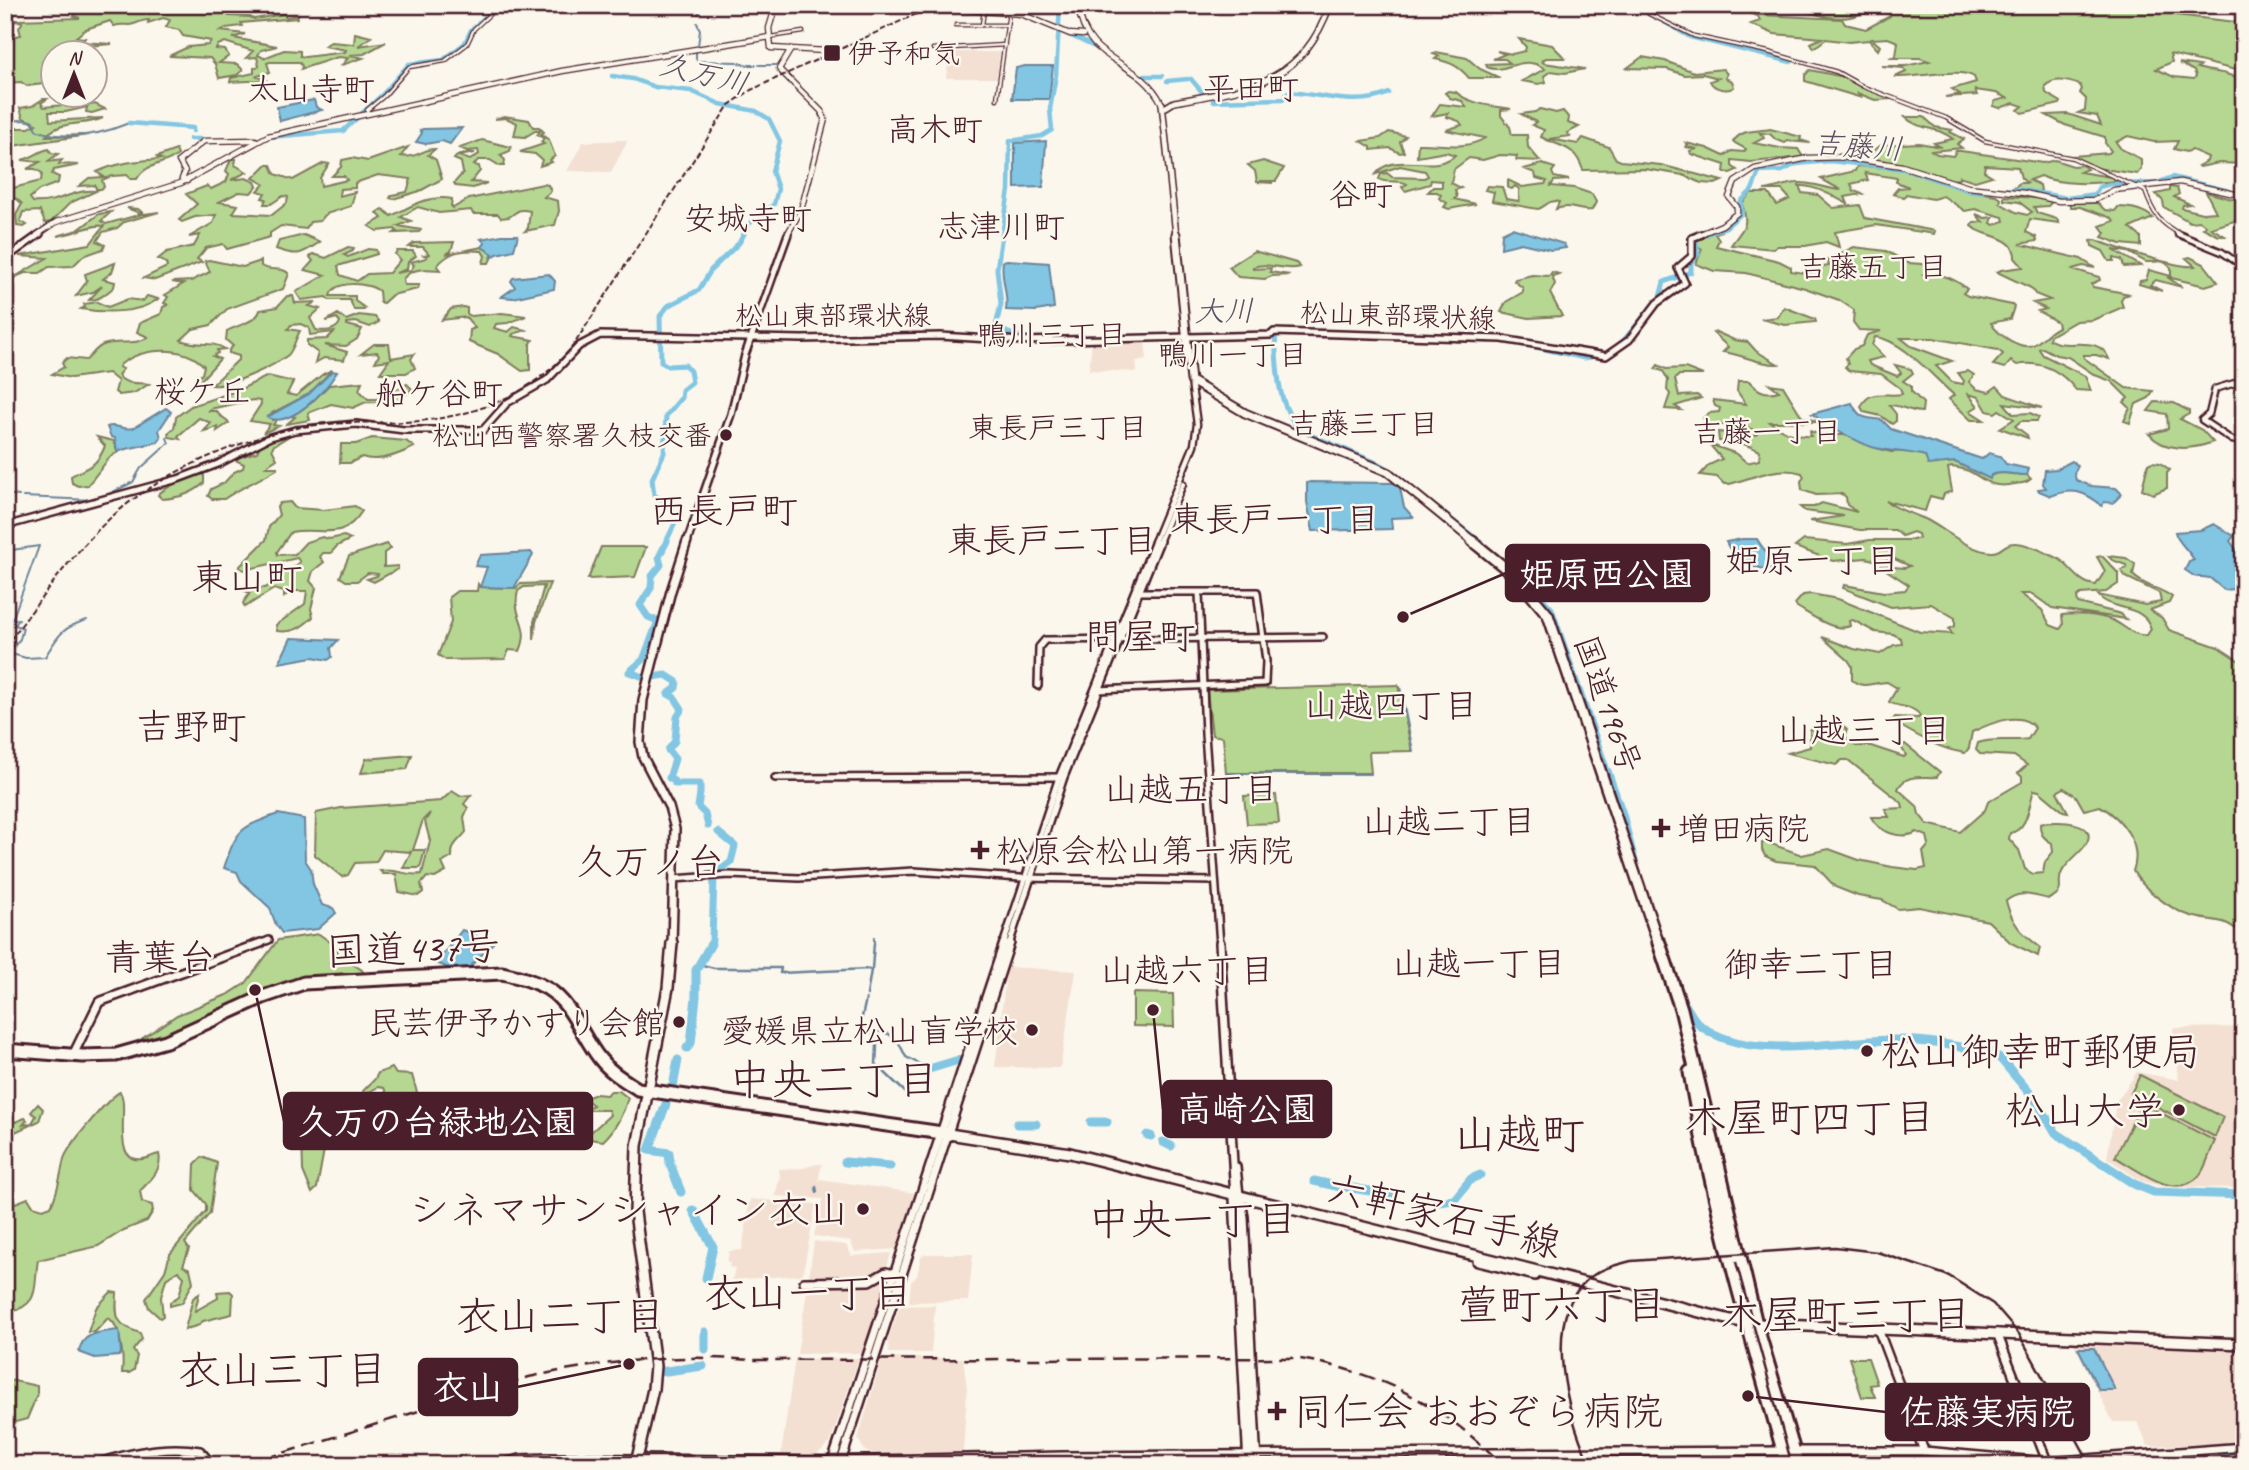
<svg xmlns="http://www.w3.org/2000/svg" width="2249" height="1470" font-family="Caveat,'Klee One',sans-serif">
  <rect width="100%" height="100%" fill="#fbf7ec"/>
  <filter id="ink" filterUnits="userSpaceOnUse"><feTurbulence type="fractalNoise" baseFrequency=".0143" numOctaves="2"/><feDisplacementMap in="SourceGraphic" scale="14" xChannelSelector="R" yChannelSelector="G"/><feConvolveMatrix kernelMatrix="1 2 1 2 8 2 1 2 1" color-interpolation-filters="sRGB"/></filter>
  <g filter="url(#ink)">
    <!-- built -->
    <g fill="#f3e0d2">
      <polygon points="950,52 1000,52 997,78 946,78"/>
      <polygon points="624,140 627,141 626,144 611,172 567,171 583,142"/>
      <polygon points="1092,340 1145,341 1147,360 1136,361 1137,372 1089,370"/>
      <polygon points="1007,967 1076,971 1060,1068 995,1067"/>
      <polygon points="2244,1027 2244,1117 2238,1120 2244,1126 2244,1188 2165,1187 2141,1181 2107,1158 2116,1102 2137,1072 2179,1080 2173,1028"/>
      <polygon points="817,1164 822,1164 818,1182 820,1179 915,1193 897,1249 855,1252 850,1241 814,1236 823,1199 775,1196 780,1176 779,1169 803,1168"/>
      <polygon points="750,1199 816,1204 803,1273 799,1275 732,1280 735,1268 729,1267 730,1263 727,1262 729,1251 742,1250"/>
      <polygon points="814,1241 846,1245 852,1256 891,1253 887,1267 873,1275 809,1276"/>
      <polygon points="926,1254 973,1254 968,1301 909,1302 911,1282 917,1276 921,1257"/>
      <polygon points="884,1277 887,1280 863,1353 797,1354 808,1285 877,1283"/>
      <polygon points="935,1305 931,1353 889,1353 888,1340 900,1306"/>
      <polygon points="2074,1344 2244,1351 2244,1443 2148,1446 2137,1422 2113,1422"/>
      <polygon points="859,1358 830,1443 817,1454 781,1454 795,1359"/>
      <polygon points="882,1358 963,1358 967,1389 963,1452 871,1454 865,1451 858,1439"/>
    </g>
    <!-- green -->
    <g fill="#b5d791" stroke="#807b5e" stroke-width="2" fill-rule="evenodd">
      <path d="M70,5h51l3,4c15,0 30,4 46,-4h73l1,4 -16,7 22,1 4,2 30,-5 2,3 12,-2 -1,3 -56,5 1,3 -16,2 -6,3 25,3 -12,4 44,8 -16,4 -3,5 6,3 20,-8 16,1v5l5,1 40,-5 1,-2 -22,-4 7,-4 23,2 1,-11 16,4 -13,9 28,-4 -22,12 -14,1 13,3 -21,7 6,-7 -10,-1 -37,12 1,-3 -3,-4h-29l-3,1 3,9 -13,4 10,4 -37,2 1,-4 23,-5v-5l5,-2 -2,-9 -11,1 7,-7 -28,-9 -7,3 -2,4 9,1 4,6 -10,7 18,1 6,6 -6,5 -18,3 -4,-14 -5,-6 -41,-2 19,-9 20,-2 3,-4 -28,-5 -4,-6 -13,-3 4,-7 -7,-2 -15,5 1,-3c-7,-1 -13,5 -20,5 -6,0 -8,-1 -15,1l-4,-5 -24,8 -10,8 9,1 -3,4 30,2 -24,2 -20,6h-16v7l-10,3 2,5h8v16l-25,3 -6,-4 -16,1v-45l16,-3 -2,-7 3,-5v-2l-16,1 10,-2 64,-2 -6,-2 5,-4 -29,-2z"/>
      <path d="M1801,5h373l2,2 -2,1 5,3 -4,4 69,8v49l-74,-18 2,8 -16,7 18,8 20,2 2,-3 -2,-5 -15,-8 21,3 -3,2c17,5 34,3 47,16v80l-25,-1 -19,4 -2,-1 9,-5 1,-4 -16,-7 -6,2 -12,-3 4,-8 -24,1 -26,-6 -12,6 5,7 20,10v10l-4,5 -40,-6 -24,-12 36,-3 2,-2 -6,-8v-6l-40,-12 -19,-10 22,-1 33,11 -4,-9 -19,-3 7,-3 1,-11 -6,-6 2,-4 -2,-4c-12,-4 -25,-8 -35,1l1,7 15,9 -1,2 -38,9 -4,-3 5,-4 -9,-3 -14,5 -7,-2 2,-5 12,-3 -11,-5 -21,-3 2,5 -32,2 15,-3 -8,-5 24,-7 -2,-5c-14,-10 -56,1 -76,0h-3l11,-5 -3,-4 -22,-2h24l24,-5 -9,-3h-31l7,-2 2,-14 -10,-4 -16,1 8,7 -2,4 -9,-10 -20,2 -23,-3 -12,9 -3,-5 11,-5 -48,-4 -23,-10 9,-3 -2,-5 -19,-6h10l12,5 81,4 3,5 21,5 24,-13 -2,-4c-19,-5 -22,2 -38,5 -19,4 -39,-5 -56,-9z"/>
      <path d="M1519,39l33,6 13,13h-19l-4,3 2,2 41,6 -20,4 -14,-2 -7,5 2,6 -7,2 -17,-3 23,-12c-23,-17 -40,7 -58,-2l-1,-3 24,-1 -5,-4h-12l12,-5 -8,-3 15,3 13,-3 1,-4z"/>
      <path d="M1436,52l31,6 13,11 20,9h-31c-10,-12 -19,-16 -34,-19l4,-3 -6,-2z"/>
      <path d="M1642,57l23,4 29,11 29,-3 4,5 -2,4 7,3 2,6c-6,5 -21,2 -24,-6l8,-3 -15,-4 -18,1 -18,-6 -40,-1z"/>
      <polygon points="1810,70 1844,77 1892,99 1875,100 1857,93 1862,98 1805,81 1805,75"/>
      <path d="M1448,91l8,1c12,12 38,14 55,17l-10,1v6l9,11 2,8h15l1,12 12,14 -24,-1 1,-4 -17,-1 -17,5 -14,-2 -15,11 -3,14 10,5 -6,2 2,7 -3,2 22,5 -27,5 -5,-2 3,-4 -8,-5 2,-3 -4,-3h-9l5,-5h9v-6l-11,-1 -1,4 -25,7 -3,-4 5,-3c-9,-6 -20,1 -28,-5l2,-5 6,-1 5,4 32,1 4,-2 -3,-5 -25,-5 -24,8c17,-24 59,1 79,-19l-9,-3 -29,5 1,-13c22,-1 46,7 67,-6l-39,-8 16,-5 -3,-4 -12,-4 1,-4 -16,3 8,-12 26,3 -4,-6 -12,-3 -5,-5z"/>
      <path d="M43,99h4l-6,4 3,4 29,-3 4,4 18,-4 10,5 -13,4 -6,-1 1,-5 -21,5h-17l1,9 53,-3c-20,9 -41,1 -57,18l42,-1 -83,12v-19h24l7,-4 -13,-6 -3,-10 12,-2z"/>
      <path d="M1540,109l16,4 7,-2 6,7 -1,5 11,4 -12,6 3,3 -21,3 29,5 5,-6 26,9 7,12 5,2 40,4 61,16 -7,3 -14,-1 -18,-8 -38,-6 -62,1c-9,-26 -22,-22 -42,-33l3,-7 -12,-5 4,-3 -15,-8 14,-2z"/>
      <polygon points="504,116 529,120 533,127 539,127 544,132 541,134 549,140 555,156 550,160 552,162 540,166 542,160 535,154 520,152 544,144 541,142 544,138 537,135 540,131 535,131 525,137 514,136 517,123 506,118 495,119"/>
      <path d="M1905,117h19l11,10 17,3 -2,2 14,7 -7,5 5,4 -30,3 5,3 16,2 3,-5h5l82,12 12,-3 18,6 9,-1 5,4 -7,3 31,5 6,4c-23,3 -57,4 -77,-5l-11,4 11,5 1,6 -4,1 -24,-4 7,-5h7l-6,-5 -3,-11 -33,-2 -1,6 8,5 -17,5 -16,-5v3l-7,1 -83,-21 -5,-4 18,-10 37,-2 22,4 -7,-4 19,-4c-15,-13 -34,-8 -48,-22z"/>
      <path d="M1770,129l31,8 -1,3 10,3 -22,-2 -3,2 -9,-3 -6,-6 -10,-1 4,5 -10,5 26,5 18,1 5,8 -52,5 -19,-2v6l5,4 -7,3 -6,-1 1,-7 -34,-11 -1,-3 7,-2 -11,-2 2,-2 -2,-2 21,5 17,8 8,-5 12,1 2,-3 -13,-7c9,-14 23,-10 37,-13z"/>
      <polygon points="1389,132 1406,136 1400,142 1404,152 1400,153 1390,148 1371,150 1371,147 1361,141 1380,138"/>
      <path d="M482,140l29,7 -1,4 -10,4 5,5 -1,6h-4l-10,-6h-12l-4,5 5,1 1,5 -9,11 16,1 -14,5 -17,-2 -2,-3 9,-10 -2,-11 -7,-3c4,-5 14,-7 21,-6l-16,3 11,4 9,-6 -1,-4 -11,1 -7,-3z"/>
      <path d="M408,147l-7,9c16,3 23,-8 34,-7l-7,6 8,5 6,19 -22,12 -27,8 -3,-1 2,-3 15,-3 4,-13 -33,-4 -23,8v5l-15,1 -1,7 16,-4 -4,14 -25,8 -6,7 -10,1 -4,7 -25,-3 -11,7v4l-43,12 -4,-5 -17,4 -9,11 5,3 -47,18 -11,-2 23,-11 -1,-4 -8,-4 9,-7 27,-6 6,-11 -11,2 24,-14 3,-8 -21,2 -13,5 -3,-2 18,-16 -11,-10 21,-8 4,3 15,-7 3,-8 -3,-3 5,-12h5l-1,6 12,7 -16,8 15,-2 9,4 2,4 -6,7 -12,-1 -20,10 19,3 -5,8 39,2 15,-12 1,-6 -5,-1 -12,8h-7l2,-5 -4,-1 3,-5 -7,-2 6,-7 -11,-6 13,-13h5l4,9 18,6 31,-17 5,1 -9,14 1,8 26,-6 -3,-4h-12l9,-9 1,-7 10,-2 16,3z"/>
      <path d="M49,149l2,4 7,1 -11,8 15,-2 -3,4 20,1 -25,5 -2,4 7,3 -1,6 -19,7 -9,8 3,4c26,2 42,-14 63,-11l-26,12 -19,19 -6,1 -5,-12 -17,1 -3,9 7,4 -3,2 -7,-1 -1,-11 6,-11 -5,-5 -12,-2v-7l36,-9 1,-8 -7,-4h-8l13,-7 -18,-2c13,-3 16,-9 27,-11z"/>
      <path d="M176,150l2,5c-14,10 -32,8 -41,24h-7l-2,-4 -16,1 -10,4 2,7 -3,2h-5l-1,-4 -16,1 10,-8 15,-1 -7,-5c21,-10 42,-11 64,-13l-4,-2z"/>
      <polygon points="1263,161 1284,168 1276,181 1260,181 1273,183 1257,182 1255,171 1248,165"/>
      <path d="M1542,164l13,4 -3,4 2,5 15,3 -15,1 -3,5 23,2 18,6 4,8 -4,8c-16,2 -19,-7 -36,-1l3,-7c-11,-3 -13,5 -21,7l-46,-8 2,-9 -9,-2 2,-4 15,1 4,12 13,2v-12l-4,-3 -3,3 -4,-1v-8l14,7 23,-3 2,-3 -11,-3 -1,-5 -11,-4z"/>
      <path d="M1857,166l46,3 62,21 31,5 5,4 -1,4 16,9 11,3 5,-3 -13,-10 -15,-2v-4l35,2 13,4 -4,4 -14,1 3,6 20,6 2,4 -29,-4 -4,13 10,5 1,4 -18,3 62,15 14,9 -12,-2 -10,3 26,8 1,3 -9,4 2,3 37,7 -7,2 -2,5 2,6 -30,13 -17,1 -26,15 -1,3c17,13 49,-7 60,20l-13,-4h-13l1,3 42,30 27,3 -4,7 -13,6 -6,19 -6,-2 6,-13 -6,-6 4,-4 -17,-17 -16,-6 -27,-18 -12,-2 -13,-7 -4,1 4,6 42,21 6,15 -15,-1c-15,-19 -34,-30 -59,-25l-6,-4 -6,7 -12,-3 10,-11 -5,-4 -65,-12h-32l10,8 41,15 -16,5 16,16 11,2 1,-3 -6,-8 10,-2 6,4 -5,7 7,7 13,3 8,-6 8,9 37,13 -38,-5 9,11 17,-1 9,4 -2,4h-16l-6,5 12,9 1,3 -28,-10 14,-9 -15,-9 -4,3 -8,-2 -8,-14 -11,-3 10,12 -8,5 14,9h-13l-22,-21 5,-4c-19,-16 -52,-56 -79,-58l-3,8 12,12 -16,4 2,4 27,11 4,-3 -6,-8 16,4 2,4 -10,8 8,5v5l12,12 -1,9c-12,0 -21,-7 -33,-7l7,9v7l-4,3 -11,-8 -17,-4 -3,-5c8,-19 25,-10 41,-13l-2,-6 -19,-14 -32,-3 -4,-4 3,-3 -2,-6 8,-9 8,-3 5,-11 14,-4 -22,-1 -6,-8 1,-12 -15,-10 -34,-12 -59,-15 -32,-2 -18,-7 6,-15 -8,-6 1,-4 24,-11 2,3 -6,3 4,6 -3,6 63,15 12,6v4l20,3v-5l18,-3 -2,-6 27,-13 32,4 22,12 15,1 6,5 -6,5c15,-1 31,4 44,15l-4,4 5,3 44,9 2,2 -4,12 -19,4c6,11 31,29 44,21 7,-4 14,-13 23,-17l-1,-5 -19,-11 8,-2 -13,-6 17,-3 -15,-6 -4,-6 -34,-16 4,-2 22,-3 -8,-9c1,-23 -30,-20 -44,-32l2,-3 10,-1 -7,-8 9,4 8,-1 -2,6 3,2 10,-4 -1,-4 -28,-8 -10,2 -22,-15 -10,3 -27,-5 -2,3 -11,-3 5,-6 11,-1 -13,-5 1,-4 -32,-5 3,7 -17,4 3,7 8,3 -17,3 3,7c-14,-7 -33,-19 -49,-18l3,7 16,2 15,13 27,-3 5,13 70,13 -1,3 -58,-9 -41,7 4,15 -13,-5 -21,4h-28l-3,3 -43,-4c14,-20 18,-18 11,-42l9,-10h17l9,12 13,-6 -8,-9h-18c11,-1 23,-7 34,-7 16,-1 28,6 43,7l-20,-11 34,-8z"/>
      <path d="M543,184l5,1 3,6 -7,6 14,4 1,10 -4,14 -30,6 3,-3 2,-17c-12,-3 -13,1 -21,6l-8,1 -3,-4h-25l-2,-4 -32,3 -21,-6 -17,10 10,4 -13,5 23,4 -2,2 -25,1 3,-2 -2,-2 -18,2 -8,-5 13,-8 -5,-5 6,-4 8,7c19,-9 38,-22 61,-17l-1,7 2,2 16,-9z"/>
      <polygon points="2170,187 2177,188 2179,194 2174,197 2190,204 2183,205 2182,208 2202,213 2216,212 2206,192 2232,199 2244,199 2244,218 2211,228 2225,236 2219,236 2203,228 2206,226 2200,221 2190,222 2164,207 2163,201 2156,194 2170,191"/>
      <path d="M2069,203h28l8,7 10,1 3,-4c13,0 25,2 35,11l-23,10 11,9v9l-20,-2 -19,-7 3,-4 -5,-7 14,-5 -2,-3 -32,-11h-9z"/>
      <path d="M127,208l11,1 6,5 15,-2 -35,10 -7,6 -14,4 -6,9 8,4 -2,4 -20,7 -10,10 -24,1 -9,6h-15l-12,5 34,-20 -28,-2 71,-12 14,-18c-11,-3 -32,9 -47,10l21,-6 21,-16 12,-2 -10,9 5,3 36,-10z"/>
      <path d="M304,235l16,7c-18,11 -19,16 -44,7l3,-8z"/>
      <path d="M2096,240c16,7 85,29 99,26l-9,-8 4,-1 14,7 14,18 -13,4 -38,-9 15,10 -26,-7 -6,5 12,6 -23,-7 1,-3 6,-1 3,-10 22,6v-8c-9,-11 -14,-5 -25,-6l-18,-10 -15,-2 28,16 -17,1 -2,-7 -8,-2v3h-5l-6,-10 -11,-5 -1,-5z"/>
      <path d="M454,242l-3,9 -5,3 36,-7 11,7 -4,9h-6l2,-7 -3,-5c-19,-2 -33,0 -45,15l3,4c-13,-1 -28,-3 -37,9l1,6h15l-1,4 -26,6 -9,8 -3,-1 -1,-11c-11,-9 -45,-11 -49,5h25v5l10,7 -1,2h-10l-4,-10h-21l-3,-3 -25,3 -5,-8 29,-17 -20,-5 8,-9 -3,-4 3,-3 13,4 22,-11 6,1 -1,3 -9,4 4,2 20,-8 8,1 1,4 -39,12 2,9 17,6 10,-7 22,-1 11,-13 -5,-6 2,-3h16l3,5 -8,6 -1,7 -11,4 15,-3 3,-5 -3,-3 15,-4 1,-2 -3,-1 5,-1 -6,-7h-14l5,-4z"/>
      <path d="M1254,251l42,12 4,4c-15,5 -32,-6 -47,0v2l18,-1 -1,4 20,3 -18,1 -7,3 -27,-2 -9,-10z"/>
      <path d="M209,260l34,7 18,-6v5c9,6 21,0 28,8l-6,15 -56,20 -16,16 -18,4 -12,11c15,7 31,0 44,9l-8,1 1,3 -5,3 7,3 -20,22 -4,2 -1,-3 7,-6 2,-8c-20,-21 -60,-19 -83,-2l-2,3 4,2 -5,6c7,11 20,7 31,9l-15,9 -15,2 -4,-3 3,-11 -10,-8 -37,5 -19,-4 12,-7 -2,-4 5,-5 19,2c6,-4 9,-12 17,-15 15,-5 33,1 45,-8l-11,-5 3,-9 21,-9 2,-7 5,-2 -4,-2 4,-6 -3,-2 18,-11 -11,-2 19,-1 19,-9 -5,-11z"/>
      <path d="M115,263l-3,9 -9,7 12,3 -1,5c-7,6 -16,14 -25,13l13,-14 -9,6 -17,4 11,-15 -2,-7z"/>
      <polygon points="1552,272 1559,274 1552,276 1555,284 1550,293 1562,316 1529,318 1501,312 1506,302 1523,292 1523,288 1514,281 1515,279 1532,275 1549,276"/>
      <path d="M147,296l11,3c-19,15 -54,14 -77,10l4,-2 -1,-3 13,-2 11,5 20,-8 15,2z"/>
      <path d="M287,296h6l2,7 21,-1 -7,4 11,3 -10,9 6,12c10,2 19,1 24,-7l-3,-5 -11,3 12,-7 8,6 13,-5 16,2 4,5 -9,5 -14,-5 -9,1v2l15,4 -5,10 -11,7 -21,-1 22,7 -3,8 -20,-2 -9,5 3,-10 -11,-8v-5l20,-1 7,-7 -24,3 -1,-7 -8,-4 -10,1 -3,4 12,2c-5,8 -6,18 -12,24 -14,11 -60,33 -76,30l27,-26v-3l-10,-3v-3l4,-4 -7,-6 1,-9c11,-6 31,-10 33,-21l17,-3z"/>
      <polygon points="463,307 467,308 467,314 471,316 502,313 526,316 508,323 496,324 494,328 508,332 514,327 526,330 513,334 512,336 533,340 530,345 530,370 522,371 498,354 469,342 470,330 475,328 466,317 442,320 451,309"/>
      <polygon points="1784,307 1815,319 1816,322 1785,325 1761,319 1778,317"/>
      <path d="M1716,332l18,8 14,2 8,9 22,13c-19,1 -36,-10 -55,-12l5,-5 -15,-14z"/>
      <polygon points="374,344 389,344 391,358 414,354 411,359 415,368 406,373 380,373 389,360 375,362 379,355 377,352 361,354"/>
      <polygon points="1658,365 1666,369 1685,368 1703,375 1679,375 1675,379 1679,396 1697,395 1701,398 1675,406 1681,410 1665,409 1670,394 1667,390 1668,380 1663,371 1655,369"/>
      <path d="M332,370l-23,24 -37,19v7l5,-1 -4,6 6,1 -16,7 7,-9 -20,-3 11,-17 -1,-3 -7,-1 -43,9 -1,2h8c2,7 9,6 12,12l-12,8 1,-4 -14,4 7,-8 -12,-5 -21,18 2,3 -11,-2 -1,-4 6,-5 2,-11 15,-11 48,-16 29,-14 25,6 -6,12 9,2 27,-22z"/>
      <path d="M1738,381h11c9,10 16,14 30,10l-9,-7 13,2 19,31 19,5h-51c11,9 26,15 41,14l-1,-5 11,4h30l23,12 17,5 17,-1 17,4 4,9 26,-2 35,14c13,-7 23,0 37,-1l4,4c-7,6 -8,3 -16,5 -35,7 -31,-14 -63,-17l-4,1 4,23 -8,3 -2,5 -12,-3 -5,15 -39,-10c12,9 25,12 39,18 19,9 46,34 68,33 6,0 8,-4 14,-7 8,-5 22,1 31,4 7,4 18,7 24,12 11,9 18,23 34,24l9,-14 -8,-14 5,-1 16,17v11l-12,8 -25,2 -4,3 1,6 43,11 5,5 -74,-11 -20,-14h-11l21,16 8,15 10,4 3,-4 -1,-10c14,-2 36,0 50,5 12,5 21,17 35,15l4,-6c-7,-26 -40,-17 -53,-34l47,10 16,-3 -2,-9 -33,-16 -5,-7 6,-2 -1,-3 -14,-5 -4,-4 18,2 9,6 -2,11c11,12 26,12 39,22l-3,6 -19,7 12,8 7,12 49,17 26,17v272c-23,-22 -30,-12 -56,-21 -18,-6 -46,-27 -55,-44 10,-26 -11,-53 -33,-65l-16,4 -8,-14 -12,-8 -7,4 11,20 -5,-1 -24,-20 -5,-1c-5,15 -6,40 -24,43l-1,6 10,11 6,19 8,5 10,-1 2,-11 8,-10 -1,-9c-9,-5 -12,-9 -12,-19 15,-4 64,-4 44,23 -7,9 -18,16 -22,25 -7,13 6,18 -13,27 -16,-3 -28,-10 -43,2 6,23 15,32 34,46l-2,9 -27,-13 -23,-22 -69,-14 -21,2 -16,-9 -24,-4 -23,-9 -20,-22 -39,-4 -11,-5 -3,-6v-7l4,-1 36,13 27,-6 30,11 33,7 25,3 9,-2 -3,-16 6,-7 -2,-9 -10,-4c-15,8 -38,1 -46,-15h18l-4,-8 18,-1 -1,-5 -54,-43h-6l-6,5 -48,-12 22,-6v-17l31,-6 6,6 -2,4 3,7 8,5h15l33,11 2,-2 -5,-8 4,-3 35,28 -3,5c-14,1 -32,-4 -39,12l19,17 2,8 8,10 33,8 25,-22 3,-8 34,-20v-5l-4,-4 9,-8 -13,-9 -34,-2 -4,-4 2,-7c15,-6 34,-1 50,-4l7,-11c-14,-19 -46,-4 -63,4l-3,16 -4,5c-27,-4 -49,-18 -73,-32l3,-4 23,1 2,-2c-6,-11 -21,-8 -31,-14l8,-14 -10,-6c-13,0 -23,8 -35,-2v-14l-4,-6 -26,-23 32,12 26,5 14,-9 8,-1 -1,-6 -8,-4 -18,-2 -22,-12 -4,1 1,5c-15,7 -39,-11 -53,-19l-2,-3 8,-9 8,-1 27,5 82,33 32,2 -3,-5 6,-3v-8l-24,-14 -40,3 -48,-19 1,-3 40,7 21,-2 4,-5 -29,-19 25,2 5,-2 -20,-9 -5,6 -19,-5 -33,3 -38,-14 9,-7 43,4 23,-4h43l6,-2 -1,-4 -5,-2 -11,4 -7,-6h-35l-50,-9 34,-5 -39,-5 -5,-4h14l8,-4 35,9 -10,-7 -1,-8 -4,-3 -26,1 -14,-5 -1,-9 3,-4 -2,-4c-25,-8 -49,5 -73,11h-5l-7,-7 -17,-2 9,-10 13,-6 -13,-15 28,10 10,9 12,-3 1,-9 -21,-9 -20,-1 -1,-9 35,4 4,-2 -1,-4 -24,-5h-23l-6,-7 6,-5 10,-1 1,-4 -5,-2 -2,-6 33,4 -9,-13z"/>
      <polygon points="362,382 359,390 368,399 377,399 407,384 412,389 396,403 366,402 353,408 331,404 308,413 310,420 287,424 295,417 291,416 314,400 329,385"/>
      <path d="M2155,402l19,1 15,8v3l-9,5 22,11 11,12c-21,8 -48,10 -64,-8l19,-5 -1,-15 -19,-3z"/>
      <path d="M294,433l-21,13 -1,3 5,10 -12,8h12v2c-18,11 -37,19 -53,30h-12l-4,-3 3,-7 13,-6 10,-11 9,-4 1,-4 -11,-5 24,-7 5,-10z"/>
      <path d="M97,437l17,4 3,10h3l-10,6 -22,28 -10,1 -6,-3 -1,-7c18,-10 25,-8 34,-30z"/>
      <path d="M372,438l34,3 8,6c-16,8 -37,16 -52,10l-12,6h-10l1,-19h15z"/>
      <polygon points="2152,462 2160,463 2170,470 2167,473 2167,488 2153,494 2142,489 2148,464"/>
      <path d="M199,473l5,2v8c-11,11 -26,15 -42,16l-4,-4c4,-7 32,-18 41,-22z"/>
      <path d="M290,502l5,6 29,2 31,-4 7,5c-20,32 -42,15 -71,21l-14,20 1,3 17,-1 11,-12 16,-5 7,2 15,-3 7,3 -14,7 -6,7h-8l-3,4 4,5 -11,9 -3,10 6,7 -5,21 2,8c-12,11 -19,16 -36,14l-1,-6 29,-21 2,-13h-16l-7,6v-5l-10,-3 -29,18 -2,-4 7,-10 -12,-5 2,-2 25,2 5,-3 2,-9c9,-6 21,-5 28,-14l-3,-4 -53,12 -5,-3 27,-27 3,-13 10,-12 -2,-8 3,-4z"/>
      <polygon points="387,544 391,548 384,553 384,567 398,566 398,569 374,582 367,579 377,576 378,574 368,573 357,581 346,581 340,577 349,556"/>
      <polygon points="601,547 646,547 635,577 588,579"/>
      <path d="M550,583l-14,39 -2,18v-18l10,-36 -20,1 -6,4c-7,27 14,33 2,60l-11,-1 -4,9 -59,1 -8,-5 13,-33 -2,-25 8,-6h20l1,-7 2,3 36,1 4,-4z"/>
      <polygon points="1398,685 1412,751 1369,752 1371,773 1226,773 1223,737 1212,735 1207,690"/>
      <polygon points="412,755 407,769 361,773 366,759"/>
      <path d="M452,791l8,5 11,-1 -7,9 4,4 -4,9 2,15c-7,9 -15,12 -14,25l-10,6 4,9 -11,6 -8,-1 -6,7 2,8 -5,4 -19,-4 -3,-18h-13l-3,-3c17,-3 28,6 42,3l8,-33 -5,-19 5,-9 -7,7 -10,30h12l-5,18h-17l8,-16 -28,-2 -7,12 -21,1 -7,12 -6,2 -27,-22 1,-42 25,-5 100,-7z"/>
      <polygon points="1276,795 1279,823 1247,824 1244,796"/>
      <polygon points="319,934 337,947 338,955 362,970 365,976 320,978 122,1052 177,1015 229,994 246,983 278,940"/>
      <polygon points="1133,993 1173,994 1174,1027 1133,1026"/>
      <polygon points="392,1068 396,1074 412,1075 418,1096 422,1099 422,1107 407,1120 411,1127 419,1128 426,1124 430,1114 448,1110 447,1125 438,1133 433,1148 424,1148 422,1135 390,1138 374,1145 324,1150 317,1188 312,1193 303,1171 302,1135 324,1113 376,1102 386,1092 384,1088 378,1087 364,1095 363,1091 375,1079 378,1073"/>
      <polygon points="2140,1075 2223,1117 2215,1137 2131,1093"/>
      <path d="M611,1091h8l9,7c-4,15 -13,32 -25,43l-20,-3 -8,3 -14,-5 4,-8 -4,-16 3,-6 32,-12 10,1zM588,1101l5,4 -10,5h25l2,5 -21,19h-12v-10l-7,-4v-5z"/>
      <path d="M120,1092c10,13 -10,72 22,67 6,0 11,-4 17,-5 4,17 -10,27 -19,37l2,11 10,3 1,6 -6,10 -23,9 -26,16 -60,14c-5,27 4,44 -30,53l-3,-11 3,-18 -3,-1v-76l23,-9 5,8 10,3 8,-3c8,-16 9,-31 13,-47 3,-12 45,-62 56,-67z"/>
      <path d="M2142,1103l73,38c-5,10 -9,27 -16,35 -24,26 -62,-7 -84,-19z"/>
      <polygon points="38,1104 43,1109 39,1121 15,1132 9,1146 13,1151 5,1162 5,1121 10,1121 10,1124 25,1118 27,1120 23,1125 32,1123 36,1116 31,1112"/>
      <polygon points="202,1157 217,1163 210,1213 185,1243 189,1249 183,1266 190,1269 193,1282 182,1303 170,1306 170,1302 179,1296 184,1277 178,1271 166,1279 161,1297 163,1316 160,1318 149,1308 146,1299 165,1271 170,1254 206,1211 206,1204 194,1190 195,1164"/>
      <polygon points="230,1291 233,1294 232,1314 203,1321 197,1326 185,1329 193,1298 199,1294 195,1311 218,1298 217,1292"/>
      <path d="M111,1292l6,1c-1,22 -4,31 23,40l2,6 -9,11 4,6 -3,14 -5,3h-7c2,-14 -1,-49 -14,-55l-13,14h-7l8,-24z"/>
      <polygon points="1849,1358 1868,1358 1877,1384 1870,1385 1875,1397 1862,1397"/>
      <polygon points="5,1379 37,1386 37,1395 27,1419 5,1425"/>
    </g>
    <!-- water -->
    <g fill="#82c6e3" stroke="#6c8399" stroke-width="2">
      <polygon points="1025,66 1053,66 1049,99 1012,99 1016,68"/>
      <polygon points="314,100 316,107 322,110 280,121 277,107"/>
      <polygon points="462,128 450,144 442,141 426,144 416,142 422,133 420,130 423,129"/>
      <polygon points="1046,141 1043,187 1015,188 1015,143"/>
      <polygon points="1512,228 1564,244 1566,248 1551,250 1521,243 1501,248 1502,233"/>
      <polygon points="502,235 518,235 514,250 497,254 491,259 493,254 482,247 485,243 481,239"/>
      <path d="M1007,260l42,3 5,45 -18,3 -30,-1c3,-16 -6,-31 -3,-49z"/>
      <polygon points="549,274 555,281 554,289 513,298 501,297 515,287 511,281 513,278"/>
      <path d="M332,371l5,1c-11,18 -47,58 -70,45l42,-23z"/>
      <path d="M1852,403c8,17 13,14 30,17l9,9 91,30 7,-6 11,3 6,8 23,5 -2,6c-13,1 -23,-5 -36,0l-1,4 -35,-17 -27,3 -3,-9c-18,-5 -36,-4 -53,-9 -16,-5 -29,-16 -46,-19l-5,-8 -9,-6z"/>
      <path d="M166,408l5,4 -12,18 2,8 -3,4 -41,9 -2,-13 -4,-1 -4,-10c9,-4 16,4 26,1z"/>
      <path d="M2072,461l6,5 -4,7 2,7 15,6 25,2 6,6 -9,9 -9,-1 -2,4c-18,-16 -31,-18 -51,-10l-12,-5 -1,-2 8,-1 -3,-4 2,-14 12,-1z"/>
      <polygon points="1310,482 1394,483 1400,488 1404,507 1413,517 1391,518 1392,529 1313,531 1307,502 1307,483"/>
      <path d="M2214,524l20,12 -4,5 14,19v28l-20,2 -14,-12 -16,-2 -9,-6 4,-8 5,-2c-5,-10 -17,-18 -19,-28l26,-2z"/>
      <path d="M1742,539h15c6,11 16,20 23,29l-11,2 -32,-7 -11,-21z"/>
      <polygon points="531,552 533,555 514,588 480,587 487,567 475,566 480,555"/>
      <polygon points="291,638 338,640 331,648 332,657 328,660 313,657 279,663"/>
      <path d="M278,814l26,5 1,41 6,9 2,15 9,21 11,3 3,5 -18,16 -36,4 -6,-8 -6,-17 -29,-27 -4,-9 -13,-4c13,-40 16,-40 54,-54z"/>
      <polygon points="462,930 494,942 467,970 454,970 436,963"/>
      <path d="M119,1330l2,23 -2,3 -24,2 -16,-6c3,-21 24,-20 40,-22z"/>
      <polygon points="2078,1348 2094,1348 2115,1390 2099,1390"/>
    </g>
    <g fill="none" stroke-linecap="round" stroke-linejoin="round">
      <!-- stream-far1 -->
      <g stroke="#6c8399" stroke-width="2">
        <polyline points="698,14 703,5"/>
        <polyline points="697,23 700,30 698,46"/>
        <polyline points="696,50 696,59"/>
        <polyline points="697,61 737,62"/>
        <polyline points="739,63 745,65"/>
        <polyline points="747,65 756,65"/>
        <polyline points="759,65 778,65"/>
        <path d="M5,124l14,-4 14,1 3,9c30,11 64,5 93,-7"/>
        <polyline points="5,495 8,495"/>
        <polyline points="12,495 19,496"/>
        <polyline points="107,495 133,482 141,468 169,443 167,438"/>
        <polyline points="23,497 92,500"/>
        <path d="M5,551l34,-5 -27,74 7,-1 -4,6 8,3 -3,11 -12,14 18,5 19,-1c13,-21 17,-30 42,-37"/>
        <polyline points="1400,687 1413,751"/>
        <polyline points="1227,774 1371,774"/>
        <polyline points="874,945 874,937"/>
      </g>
      <!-- stream -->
      <g stroke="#6c8399" stroke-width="2.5">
        <polyline points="699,964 714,968 781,968 780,973 868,969 871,970 867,995"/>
        <polyline points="872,969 874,943"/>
        <polyline points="866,999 860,1026 889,1034 898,1041 906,1057 929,1069"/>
        <polyline points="870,1029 877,1046 876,1064 906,1093"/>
        <polyline points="816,1187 817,1192"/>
      </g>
      <!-- river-far3 -->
      <g stroke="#82c6e3" stroke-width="4.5">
        <polyline points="1644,5 1657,17"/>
        <polyline points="1663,21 1690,37 1791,62"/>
        <polyline points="1067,34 1103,51"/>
        <polyline points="612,76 633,79 655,87 691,91 720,104 756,111 769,119 780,141 772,171 778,189 774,204 749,224 743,235"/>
        <polyline points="1142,76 1162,76"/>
        <polyline points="1191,79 1202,92"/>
        <polyline points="1167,81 1188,79"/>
        <path d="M1288,92c34,2 68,16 101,1"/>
        <polyline points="1213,101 1284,99 1289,96 1286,94"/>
        <polyline points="129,123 193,128 193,131"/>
        <polyline points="269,137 343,131 383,94 409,64 443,60 465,43 471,30 493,10"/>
        <polyline points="190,139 201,139"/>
        <polyline points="1002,235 1009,190 1010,141 1042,136 1052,130 1050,109 1056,75 1060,5"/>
        <polyline points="1703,235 1726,227 1742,213 1741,201 1752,190 1759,172 1782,171 1796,164 1830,161 1903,169 1973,192 2019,189 2067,198 2095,194 2099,187 2110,184 2157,183 2172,177 2229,191"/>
      </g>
      <!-- river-far2 -->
      <g stroke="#82c6e3" stroke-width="5">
        <path d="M1002,234l-5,35 4,35 -5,22c28,22 89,11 123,10"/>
        <path d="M1275,333c2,34 1,72 26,98l81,34 98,77"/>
        <polyline points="1457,340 1490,341"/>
        <polyline points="1523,344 1584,358 1607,354"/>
        <polyline points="1619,346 1660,297 1664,282 1691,272 1691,263 1698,254 1696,238 1708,234"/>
        <polyline points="666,542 677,519 670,505 654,495 652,479 664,453 666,416 681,398 682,390 692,382 690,371 685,365 668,366 661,362 660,316 668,306 699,290 711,270 739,243 744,234"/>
      </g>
      <!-- river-far1 -->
      <g stroke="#82c6e3" stroke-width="7">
        <polyline points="1478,541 1481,543"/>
        <polyline points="1522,578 1551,609 1605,765"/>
        <polyline points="644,677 629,672 643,660 658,621 648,617 640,605 651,588 652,576 661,565 659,557 667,541"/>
        <polyline points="652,677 666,675 677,682 676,688 668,694 675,698 682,709 677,717 675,740"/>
        <polyline points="1608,771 1623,814 1636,865"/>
        <polyline points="674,781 669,778 675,759 668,750 675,741"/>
        <polyline points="675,784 700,784 700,791"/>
        <polyline points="700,793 698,807 705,814 708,826"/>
        <polyline points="716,873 731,862 735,846 718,832"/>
        <polyline points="712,940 714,877"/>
      </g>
      <!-- river -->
      <g stroke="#82c6e3" stroke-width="9">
        <polyline points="696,995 696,970 711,944"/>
        <path d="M1685,1005c5,7 9,17 16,21 50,37 135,14 194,14 32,0 64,7 95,12l10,6 38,45 18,30 78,51 20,8 90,3"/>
        <polyline points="687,1048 691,1043 696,997"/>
        <polyline points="929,1069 962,1059"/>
        <polyline points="672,1092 678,1060"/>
        <polyline points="666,1104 649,1150 669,1153 670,1164 681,1192"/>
        <polyline points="1091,1122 1107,1122"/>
        <polyline points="1017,1124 1036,1124"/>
        <polyline points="1147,1135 1151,1136"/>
        <polyline points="1163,1142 1171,1146"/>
        <polyline points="845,1162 890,1166"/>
        <polyline points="1314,1181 1341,1187"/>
        <polyline points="1346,1187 1394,1195"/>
        <polyline points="1438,1202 1454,1200 1471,1179 1480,1175"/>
        <polyline points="693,1210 713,1247 706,1278"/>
        <polyline points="705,1332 705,1349"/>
        <polyline points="659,1372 703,1366"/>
        <polyline points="2228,1465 2221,1452 2244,1452"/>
      </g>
      <!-- minor-far3 casing -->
      <g stroke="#4a1f2b" stroke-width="5">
        <g id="minor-far3">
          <path d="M1641,5l8,9 45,22 74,16 69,20 27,15 82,31 39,23 88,17 72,33c8,23 15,33 37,44"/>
          <polyline points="956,25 1007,25"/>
          <polyline points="982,25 984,10"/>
          <polyline points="770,37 803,32"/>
          <polyline points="933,49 1005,45"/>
          <polyline points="997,99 1009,12 1013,5"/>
          <polyline points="368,113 367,110 384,96 409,67 445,61 467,44 474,29 492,12 505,5"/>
        </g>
      </g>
      <!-- minor-far2 casing -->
      <g stroke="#4a1f2b" stroke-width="9">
        <g id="minor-far2">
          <polyline points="2178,234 2222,252 2244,267"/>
          <polyline points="2235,383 2215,389 2209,414 2202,420 2232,440 2244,442"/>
          <polyline points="1154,542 1194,445 1197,424 1191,381"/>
          <polyline points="1159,542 1183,484"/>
        </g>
      </g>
      <!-- minor-far1 casing -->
      <g stroke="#4a1f2b" stroke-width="10">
        <g id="minor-far1">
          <polyline points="1199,593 1205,734 1220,945"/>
          <polyline points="1038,686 1039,647 1045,640 1323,637"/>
          <polyline points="1097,690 1265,683 1266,661 1257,592 1139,592"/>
          <polyline points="775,778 1061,777"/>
          <polyline points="674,879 729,875 799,878 914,871 1021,878 1215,881"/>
          <polyline points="257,945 269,940"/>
          <polyline points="1003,945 1059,777 1155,541"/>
          <polyline points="1009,945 1064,777 1160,541"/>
        </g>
      </g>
      <!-- minor casing -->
      <g stroke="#4a1f2b" stroke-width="12">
        <g id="minor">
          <polyline points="1220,943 1235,1197"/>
          <polyline points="73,1055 99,1002 261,943"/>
          <polyline points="1236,1167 1239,1195"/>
          <polyline points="804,1282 870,1281 886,1272 899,1275"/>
          <polyline points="1878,1329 1924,1451"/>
          <polyline points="1997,1333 2048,1464"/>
          <polyline points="1794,1451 1924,1451 2047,1462 2244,1447"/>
          <path d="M94,1465c34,-12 70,-20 106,-14l12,14"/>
          <polyline points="497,1465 520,1459 547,1458 824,1461 1062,1456 1781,1451"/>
          <polyline points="831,1465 1004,943"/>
          <polyline points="840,1465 1010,943"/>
        </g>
      </g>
      <!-- major-far3 casing -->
      <g stroke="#4a1f2b" stroke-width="7">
        <g id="major-far3">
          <polyline points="776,5 769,28 771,48 827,51"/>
          <polyline points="854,5 884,7"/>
          <path d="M1078,5c8,63 60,50 84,99"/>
          <polyline points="958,9 1021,14 1070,34 1083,35"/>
          <polyline points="187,181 182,179 185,172 179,161 204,141 255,140"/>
          <polyline points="37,235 56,222 181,183 268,136 562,71 770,37"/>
          <polyline points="787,235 801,210 825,119 821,111 779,69 791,49"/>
          <polyline points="1698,235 1722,225 1737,213 1737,207 1729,197 1735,182 1755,169 1808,158 1842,157 1902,166 1968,187 2024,193 2059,201 2095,200 2114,190 2180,182 2244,196"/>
        </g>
      </g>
      <!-- major-far2 casing -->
      <g stroke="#4a1f2b" stroke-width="10">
        <g id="major-far2">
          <polyline points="5,259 40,234"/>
          <polyline points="5,526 178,479 218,464 270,437 295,430 356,424 404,430 483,430 507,403 547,380 579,346 600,335 802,339 940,336 1023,341 1271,335 1274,332 1502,339 1606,356 1629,340 1657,303 1685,283 1678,268 1692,256 1692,238 1702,234"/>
          <polyline points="687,542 731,414 745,355 788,234"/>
        </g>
      </g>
      <!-- major-far1 casing -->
      <g stroke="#4a1f2b" stroke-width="12">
        <polyline id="major-far1" points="672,945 675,829 669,807 643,757 640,742 643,700 671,591 687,541"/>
      </g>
      <!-- major casing -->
      <g stroke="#4a1f2b" stroke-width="14">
        <g id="major">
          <polyline points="949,1134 1070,1153 1731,1320 1756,1324 2244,1344"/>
          <polyline points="1239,1195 1243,1217 1256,1465"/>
          <polyline points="1235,1198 1249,1465"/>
          <polyline points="1478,1261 1535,1275"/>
          <polyline points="637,1459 653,1389 655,1366 635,1212 637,1146 668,988 672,943"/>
        </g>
      </g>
      <!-- highway-far3 casing -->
      <g stroke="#4a1f2b" stroke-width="8">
        <g id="highway-far3">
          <polyline points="1162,104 1176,235"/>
          <path d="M1166,107l8,-5c76,-14 127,-17 156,-97"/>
        </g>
      </g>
      <!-- highway-far2 casing -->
      <g stroke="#4a1f2b" stroke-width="11">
        <polyline id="highway-far2" points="1176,234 1191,381 1245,413 1388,472 1474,542"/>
      </g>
      <!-- highway-far1 casing -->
      <g stroke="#4a1f2b" stroke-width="14">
        <polyline id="highway-far1" points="1472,541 1515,576 1548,615 1659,945"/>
      </g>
      <!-- highway casing -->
      <g stroke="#4a1f2b" stroke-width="17">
        <g id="highway">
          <polyline points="1659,943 1681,1009 1756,1324 1798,1465"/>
          <path d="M5,1050l78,6 33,-1 50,-14 97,-44 41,-14 198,-10c17,4 31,7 46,16 25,16 34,48 52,70 10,13 24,21 38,30l311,45"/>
          <path d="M1690,1072c22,133 61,263 97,393"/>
        </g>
      </g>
      <!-- minor-far3 -->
      <use href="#minor-far3" stroke="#fbf7ec" stroke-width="2.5"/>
      <!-- minor-far2 -->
      <use href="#minor-far2" stroke="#fbf7ec" stroke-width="4.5"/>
      <!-- minor-far1 -->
      <use href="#minor-far1" stroke="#fbf7ec" stroke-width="5"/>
      <!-- minor -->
      <use href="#minor" stroke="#fbf7ec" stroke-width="7"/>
      <!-- major-far3 -->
      <use href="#major-far3" stroke="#fbf7ec" stroke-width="4.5"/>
      <!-- major-far2 -->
      <use href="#major-far2" stroke="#fbf7ec" stroke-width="5"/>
      <!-- major-far1 -->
      <use href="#major-far1" stroke="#fbf7ec" stroke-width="7"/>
      <!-- major -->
      <use href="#major" stroke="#fbf7ec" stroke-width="9"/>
      <!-- highway-far3 -->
      <use href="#highway-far3" stroke="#fbf7ec" stroke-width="5"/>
      <!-- highway-far2 -->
      <use href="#highway-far2" stroke="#fbf7ec" stroke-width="7"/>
      <!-- highway-far1 -->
      <use href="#highway-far1" stroke="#fbf7ec" stroke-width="9"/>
      <!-- highway -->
      <use href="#highway" stroke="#fbf7ec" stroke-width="11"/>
      <!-- tram -->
      <g stroke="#4a1f2b" stroke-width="2.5">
        <polyline points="1736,1262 1792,1465"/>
        <path d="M1590,1465c-21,-48 -50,-144 -3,-185 12,-11 28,-15 44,-19l204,-14 42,5 72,24 44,28 26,30 72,131"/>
      </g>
      <!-- rail-far1 -->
      <path stroke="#4a1f2b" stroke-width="2" stroke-dasharray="6 2.5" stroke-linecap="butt" d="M5,647c31,-41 60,-84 96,-120 47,-47 114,-77 177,-95 42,-11 83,-9 126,-10 65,-3 127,-25 169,-76l156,-241 22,-15 185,-85"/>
      <!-- rail -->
      <path stroke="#4a1f2b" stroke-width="2.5" stroke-dasharray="14 7" stroke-linecap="butt" d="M244,1465l285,-88c76,-16 145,-23 222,-17l544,-2c86,14 146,46 208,107"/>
      <!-- major-bridge casing -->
      <g stroke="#4a1f2b" stroke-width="7" stroke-linecap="butt">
        <polyline id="major-bridge" points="884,7 958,9"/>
      </g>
      <!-- major-bridge -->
      <use href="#major-bridge" stroke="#fbf7ec" stroke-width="4.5"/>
    </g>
  </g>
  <!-- markers -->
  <g fill="#4a1f2b" stroke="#fbf7ec" stroke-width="2.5">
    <rect x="823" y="44" width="18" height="18" rx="3.5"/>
    <circle cx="726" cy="435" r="7"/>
    <path d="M1657.5 817.5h7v7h7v7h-7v7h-7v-7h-7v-7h7z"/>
    <path d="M976.5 839.5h7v7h7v7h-7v7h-7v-7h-7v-7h7z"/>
    <circle cx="679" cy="1022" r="7"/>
    <circle cx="1032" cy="1030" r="7"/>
    <circle cx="1867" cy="1051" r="7"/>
    <circle cx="2179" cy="1110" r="7"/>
    <circle cx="863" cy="1209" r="7"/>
    <path d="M1273.5 1400.5h7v7h7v7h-7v7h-7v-7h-7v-7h7z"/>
  </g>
  <g text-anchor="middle" stroke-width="5" stroke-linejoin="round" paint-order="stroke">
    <!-- far-poi labels -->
    <g font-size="28" fill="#4a1f2b" stroke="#fbf7ec" text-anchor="start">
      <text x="848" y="63">伊予和気</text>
      <text x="712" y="445" text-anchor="end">松山西警察署久枝交番</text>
    </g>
    <!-- far-street labels -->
    <g font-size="28" fill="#4a1f2b" stroke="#fbf7ec">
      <text x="833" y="325">松山東部環状線</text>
      <text transform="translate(1398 315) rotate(2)" y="10">松山東部環状線</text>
    </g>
    <!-- far-water labels -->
    <g font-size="30" font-style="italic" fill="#5b5162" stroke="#fbf7ec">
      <text transform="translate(704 74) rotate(14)" y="10">久万川</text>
      <text transform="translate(1858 146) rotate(4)" y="10">吉藤川</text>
      <text transform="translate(1224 311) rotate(-1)" y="10">大川</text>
    </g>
    <!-- far-neighbourhood labels -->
    <g font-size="30" fill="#4a1f2b" stroke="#fbf7ec">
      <text x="1873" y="277">吉藤五丁目</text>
      <text x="1052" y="345">鴨川三丁目</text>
      <text x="1233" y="365">鴨川一丁目</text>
      <text x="1364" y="434">吉藤三丁目</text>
      <text x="1058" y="438">東長戸三丁目</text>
      <text x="1767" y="442">吉藤一丁目</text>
    </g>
    <!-- far-quarter labels -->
    <g font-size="32" fill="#4a1f2b" stroke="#fbf7ec">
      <text x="1251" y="99">平田町</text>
      <text x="311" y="100">太山寺町</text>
      <text x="935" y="140">高木町</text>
      <text x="1361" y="205">谷町</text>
      <text x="748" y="229">安城寺町</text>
      <text x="1001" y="237">志津川町</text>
      <text x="202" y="402">桜ケ丘</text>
      <text x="439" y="404">船ケ谷町</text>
    </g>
    <!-- street labels -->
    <g font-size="33" fill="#4a1f2b" stroke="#fbf7ec">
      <text transform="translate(1609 704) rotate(71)" y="12">国道196号</text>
    </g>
    <!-- poi labels -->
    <g font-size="33" fill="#4a1f2b" stroke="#fbf7ec" text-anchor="start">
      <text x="1677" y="840">増田病院</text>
      <text x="996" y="862">松原会松山第一病院</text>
      <text x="665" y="1034" text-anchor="end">民芸伊予かすり会館</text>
      <text x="1018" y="1042" text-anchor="end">愛媛県立松山盲学校</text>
    </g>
    <!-- neighbourhood labels -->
    <g font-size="35" fill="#4a1f2b" stroke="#fbf7ec">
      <text x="1275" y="531">東長戸一丁目</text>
      <text x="1052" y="552">東長戸二丁目</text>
      <text x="1813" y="572">姫原一丁目</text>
      <text x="1391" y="717">山越四丁目</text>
      <text x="1864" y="742">山越三丁目</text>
      <text x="1191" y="801">山越五丁目</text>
      <text x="1449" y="833">山越二丁目</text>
      <text x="1479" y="975">山越一丁目</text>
      <text x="1811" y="976">御幸二丁目</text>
      <text x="1187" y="982">山越六丁目</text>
    </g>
    <!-- quarter labels -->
    <g font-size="37" fill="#4a1f2b" stroke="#fbf7ec">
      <text x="724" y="523">西長戸町</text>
      <text x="247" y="590">東山町</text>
      <text x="1140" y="649">問屋町</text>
      <text x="191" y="739">吉野町</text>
      <text x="650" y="874">久万ノ台</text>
      <text x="160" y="970">青葉台</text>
    </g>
    <!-- near-street labels -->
    <g font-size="40" fill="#4a1f2b" stroke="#fbf7ec">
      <text transform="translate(413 948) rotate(-2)" y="14">国道437号</text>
      <text transform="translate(1444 1215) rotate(14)" y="14">六軒家石手線</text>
    </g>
    <!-- near-poi labels -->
    <g font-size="40" fill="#4a1f2b" stroke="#fbf7ec" text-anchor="start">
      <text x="1881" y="1065">松山御幸町郵便局</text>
      <text x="2165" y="1124" text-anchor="end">松山大学</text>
      <text x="849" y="1223" text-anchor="end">シネマサンシャイン衣山</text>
      <text x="1293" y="1425">同仁会 おおぞら病院</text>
    </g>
    <!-- near-neighbourhood labels -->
    <g font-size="42" fill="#4a1f2b" stroke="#fbf7ec">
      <text x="834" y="1094">中央二丁目</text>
      <text x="1810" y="1132">木屋町四丁目</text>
      <text x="1193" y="1234">中央一丁目</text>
      <text x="809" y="1307">衣山一丁目</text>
      <text x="1562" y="1319">萱町六丁目</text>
      <text x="1846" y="1329">木屋町三丁目</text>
      <text x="561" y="1330">衣山二丁目</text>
      <text x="283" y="1384">衣山三丁目</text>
    </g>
    <!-- near-quarter labels -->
    <g font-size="44" fill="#4a1f2b" stroke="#fbf7ec">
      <text x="1519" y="1149">山越町</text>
    </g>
  </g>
  <!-- callouts -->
  <path fill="none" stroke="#4a1f2b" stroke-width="2.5" d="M1403 617L1506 573M1153 1010L1163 1109M255 990L284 1121M629 1364L517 1387M1748 1396L1886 1412"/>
  <g fill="#4a1f2b" stroke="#fbf7ec" stroke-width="2.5">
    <circle cx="1403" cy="617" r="7"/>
    <circle cx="1153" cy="1010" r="7"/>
    <circle cx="255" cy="990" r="7"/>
    <circle cx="629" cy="1364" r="7"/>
    <circle cx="1748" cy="1396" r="7"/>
  </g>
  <g fill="#4a1f2b" stroke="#4a1f2b" stroke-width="2.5">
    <rect x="1506" y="545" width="203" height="56" rx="7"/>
    <rect x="1163" y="1081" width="168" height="56" rx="7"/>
    <rect x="284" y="1093" width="308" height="56" rx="7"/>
    <rect x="419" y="1359" width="98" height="56" rx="7"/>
    <rect x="1886" y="1384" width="203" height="56" rx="7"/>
  </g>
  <g font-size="35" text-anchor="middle" font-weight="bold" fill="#fff">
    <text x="1607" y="586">姫原西公園</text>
    <text x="1247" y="1121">高崎公園</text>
    <text x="438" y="1134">久万の台緑地公園</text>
    <text x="468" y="1399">衣山</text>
    <text x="1987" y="1424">佐藤実病院</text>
  </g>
  <!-- margin -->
  <rect width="2249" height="1470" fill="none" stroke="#fbf7ec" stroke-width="28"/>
  <rect x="14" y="14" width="2221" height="1442" fill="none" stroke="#4a1f2b" stroke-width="2.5" filter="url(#ink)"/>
  <!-- north arrow -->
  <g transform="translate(74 74)"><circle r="33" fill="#fbf7ec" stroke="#b4a19f" stroke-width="2"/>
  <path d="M0-5L12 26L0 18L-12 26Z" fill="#4a1f2b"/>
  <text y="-10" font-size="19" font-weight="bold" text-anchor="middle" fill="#4a1f2b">N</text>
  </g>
</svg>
